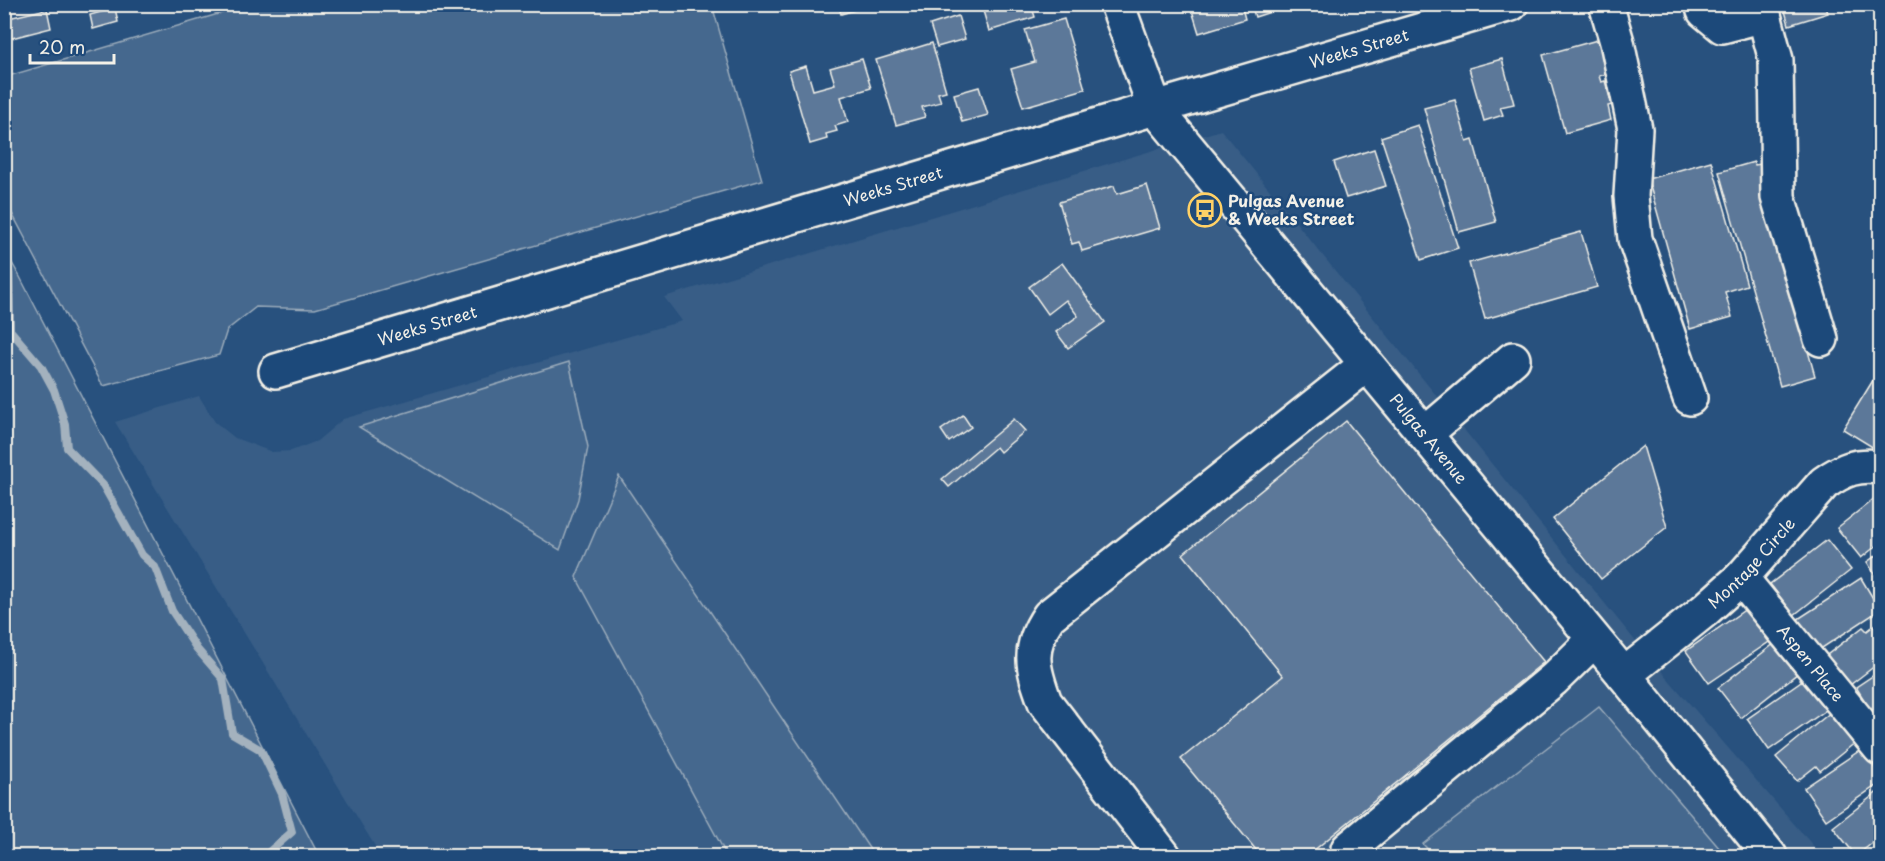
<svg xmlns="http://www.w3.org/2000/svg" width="1885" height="861" font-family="'Playpen Sans',sans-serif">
  <rect width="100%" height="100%" fill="#28517e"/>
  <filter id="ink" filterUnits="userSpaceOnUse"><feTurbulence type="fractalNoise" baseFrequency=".0167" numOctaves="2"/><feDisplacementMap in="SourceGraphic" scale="12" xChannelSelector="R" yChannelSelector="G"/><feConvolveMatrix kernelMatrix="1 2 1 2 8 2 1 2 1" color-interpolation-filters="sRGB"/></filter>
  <g filter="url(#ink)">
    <!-- built -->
    <polygon fill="#375d86" points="1221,130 1637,643 1822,856 381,856 115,422 199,396 215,422 235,438 272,452 291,451 317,441 343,419 682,321 664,297"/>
    <!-- green -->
    <g fill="#45688e" stroke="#9cacbb" stroke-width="1.5">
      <polygon points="252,4 712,5 762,180 315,309 256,307 227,330 219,355 103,386 5,200 5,77"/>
      <polygon points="4,249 20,277 319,856 5,856"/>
      <polygon points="569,362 588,447 578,499 560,550 359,427"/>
      <polygon points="619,476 873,854 870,856 727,856 576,577"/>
      <polygon points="1599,707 1726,856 1704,856 1701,853 1696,856 1434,856 1423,844"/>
    </g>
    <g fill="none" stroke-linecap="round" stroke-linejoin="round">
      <!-- stream -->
      <polyline stroke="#a4b2be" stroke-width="8" points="4,269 9,274 10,330 41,366 54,390 65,424 67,448 103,485 142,555 155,567 172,611 197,649 223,679 232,733 261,750 282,794 292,832 270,851 271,856"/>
    </g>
    <!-- building -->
    <g fill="#5b7899" stroke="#f4f1e8" stroke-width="1.5">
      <polygon points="838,4 876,4 841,14"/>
      <polygon points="981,4 1031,4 1035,17 989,31"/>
      <polygon points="1190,4 1241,4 1245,19 1199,33"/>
      <polygon points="1251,4 1295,4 1255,17"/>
      <polygon points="1783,4 1825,4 1828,13 1789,25"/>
      <polygon points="115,8 118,22 93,29 90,15"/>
      <polygon points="47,9 51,28 4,40 4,19"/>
      <polygon points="958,16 965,39 937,47 930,25"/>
      <polygon points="1064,19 1085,89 1023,107 1011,69 1035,62 1025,30"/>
      <polygon points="1601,39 1610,73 1599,76 1601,82 1605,81 1612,105 1608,106 1611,120 1565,133 1543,55"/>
      <polygon points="932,43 946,91 938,93 941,102 922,107 925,117 896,125 876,60"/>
      <polygon points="862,59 871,88 841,97 848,122 835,126 837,131 826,134 827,139 810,144 789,71 806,66 813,90 835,84 830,68"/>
      <polygon points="1502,59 1514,104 1500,107 1503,115 1484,121 1469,68"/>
      <polygon points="979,87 988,115 962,122 954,94"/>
      <polygon points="1455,100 1467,142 1473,140 1496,222 1459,232 1424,108"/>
      <polygon points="1418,125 1458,248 1421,260 1381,137"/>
      <polygon points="1374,149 1386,186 1346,198 1334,162"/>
      <polygon points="1711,161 1747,285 1725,292 1732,317 1690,329 1648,179"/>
      <polygon points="1754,162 1755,165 1761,164 1768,190 1763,191 1815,376 1780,386 1719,172"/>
      <polygon points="1147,185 1160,228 1082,251 1079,242 1072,244 1059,202 1114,186 1117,194"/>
      <polygon points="1581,232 1597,287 1485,319 1469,263"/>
      <polygon points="1062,263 1105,322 1068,348 1056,332 1078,316 1066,300 1048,314 1029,287"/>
      <polygon points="1880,369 1880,438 1874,448 1843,429"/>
      <polygon points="963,415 971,427 949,442 941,430"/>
      <polygon points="1014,419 1025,431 1000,452 996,447 949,487 942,479"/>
      <polygon points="1346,421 1544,662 1307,856 1261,856 1181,759 1283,676 1183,554"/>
      <polygon points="1643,446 1667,527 1601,579 1553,519"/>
      <polygon points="1880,494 1880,543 1861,558 1837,528"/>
      <polygon points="1827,540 1851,570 1794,615 1770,584"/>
      <polygon points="1880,553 1880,582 1867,562"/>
      <polygon points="1861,578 1880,610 1819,650 1798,619"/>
      <polygon points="1746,609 1769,642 1709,683 1686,651"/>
      <polygon points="1880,621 1880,662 1850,685 1827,655 1863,627 1867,631"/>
      <polygon points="1775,643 1798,673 1741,718 1718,688"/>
      <polygon points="1880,671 1880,717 1876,719 1856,687"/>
      <polygon points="1804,679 1826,710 1769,750 1747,719"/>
      <polygon points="1831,712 1856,742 1820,771 1816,766 1797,781 1776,757"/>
      <polygon points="1862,749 1880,776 1880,783 1826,820 1804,788"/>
      <polygon points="1880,790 1880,837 1856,856 1833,827"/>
    </g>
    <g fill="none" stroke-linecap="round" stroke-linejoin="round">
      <!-- minor casing -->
      <g stroke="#f4f1e8" stroke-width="38">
        <g id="minor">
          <path id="s1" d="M1117,4l38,104 469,567 146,181"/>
          <polyline points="1606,4 1617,42 1635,129 1631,196 1635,239 1690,398"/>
          <polyline points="1702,4 1704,11 1722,26 1764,15"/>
          <polyline points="1761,4 1776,60 1778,197 1821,339"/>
          <path id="s2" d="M276,371l879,-263 356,-104"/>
          <polyline points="1425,434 1513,359"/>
          <path id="s3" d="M1741,578l139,170"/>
          <path id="s4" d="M1624,675l80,-64 37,-33 83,-95c20,-14 33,-19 56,-16"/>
          <path d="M1164,856l-119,-154c-13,-35 -18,-54 4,-86l317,-251"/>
          <polyline points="1354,856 1348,849 1554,679 1594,640"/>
        </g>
      </g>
      <!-- minor -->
      <use href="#minor" stroke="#1f4a7a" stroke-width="33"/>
    </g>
  </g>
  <!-- icons -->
  <defs>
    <g id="bus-ring" transform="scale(1.725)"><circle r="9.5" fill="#1f4a7a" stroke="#ffd166" stroke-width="1.5"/><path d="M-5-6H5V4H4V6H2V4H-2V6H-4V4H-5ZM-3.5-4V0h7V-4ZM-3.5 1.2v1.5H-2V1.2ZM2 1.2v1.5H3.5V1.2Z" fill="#ffd166"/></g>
  </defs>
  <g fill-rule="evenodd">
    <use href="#bus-ring" x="1205" y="210"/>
  </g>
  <g text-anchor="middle" stroke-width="5" stroke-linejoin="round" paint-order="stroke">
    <!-- street labels -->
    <g font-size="16" fill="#f4f1e8" stroke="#1f4a7a">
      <text dy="6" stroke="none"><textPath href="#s2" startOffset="1130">Weeks Street</textPath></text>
      <text dy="6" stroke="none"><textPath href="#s2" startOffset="644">Weeks Street</textPath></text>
      <text dy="6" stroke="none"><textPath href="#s2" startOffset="158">Weeks Street</textPath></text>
      <text dy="6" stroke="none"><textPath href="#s1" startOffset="540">Pulgas Avenue</textPath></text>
      <text dy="6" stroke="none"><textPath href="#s4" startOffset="170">Montage Circle</textPath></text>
      <text dy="6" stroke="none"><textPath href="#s3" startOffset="110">Aspen Place</textPath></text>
    </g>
    <!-- poi labels -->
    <g font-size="16" font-weight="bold" fill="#f4f1e8" stroke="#1f4a7a" text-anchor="start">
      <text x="1228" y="207">Pulgas Avenue<tspan x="1228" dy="18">&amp; Weeks Street</tspan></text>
    </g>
  </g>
  <!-- margin -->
  <rect width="1885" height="861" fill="none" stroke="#1f4a7a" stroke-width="24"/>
  <rect x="12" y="12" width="1861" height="837" fill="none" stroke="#f4f1e8" stroke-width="2" filter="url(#ink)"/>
  <!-- scale -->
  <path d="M30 54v9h84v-9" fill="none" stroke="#f4f1e8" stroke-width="3"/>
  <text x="39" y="54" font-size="18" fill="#f4f1e8" stroke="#1f4a7a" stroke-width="4.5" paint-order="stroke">20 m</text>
</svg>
